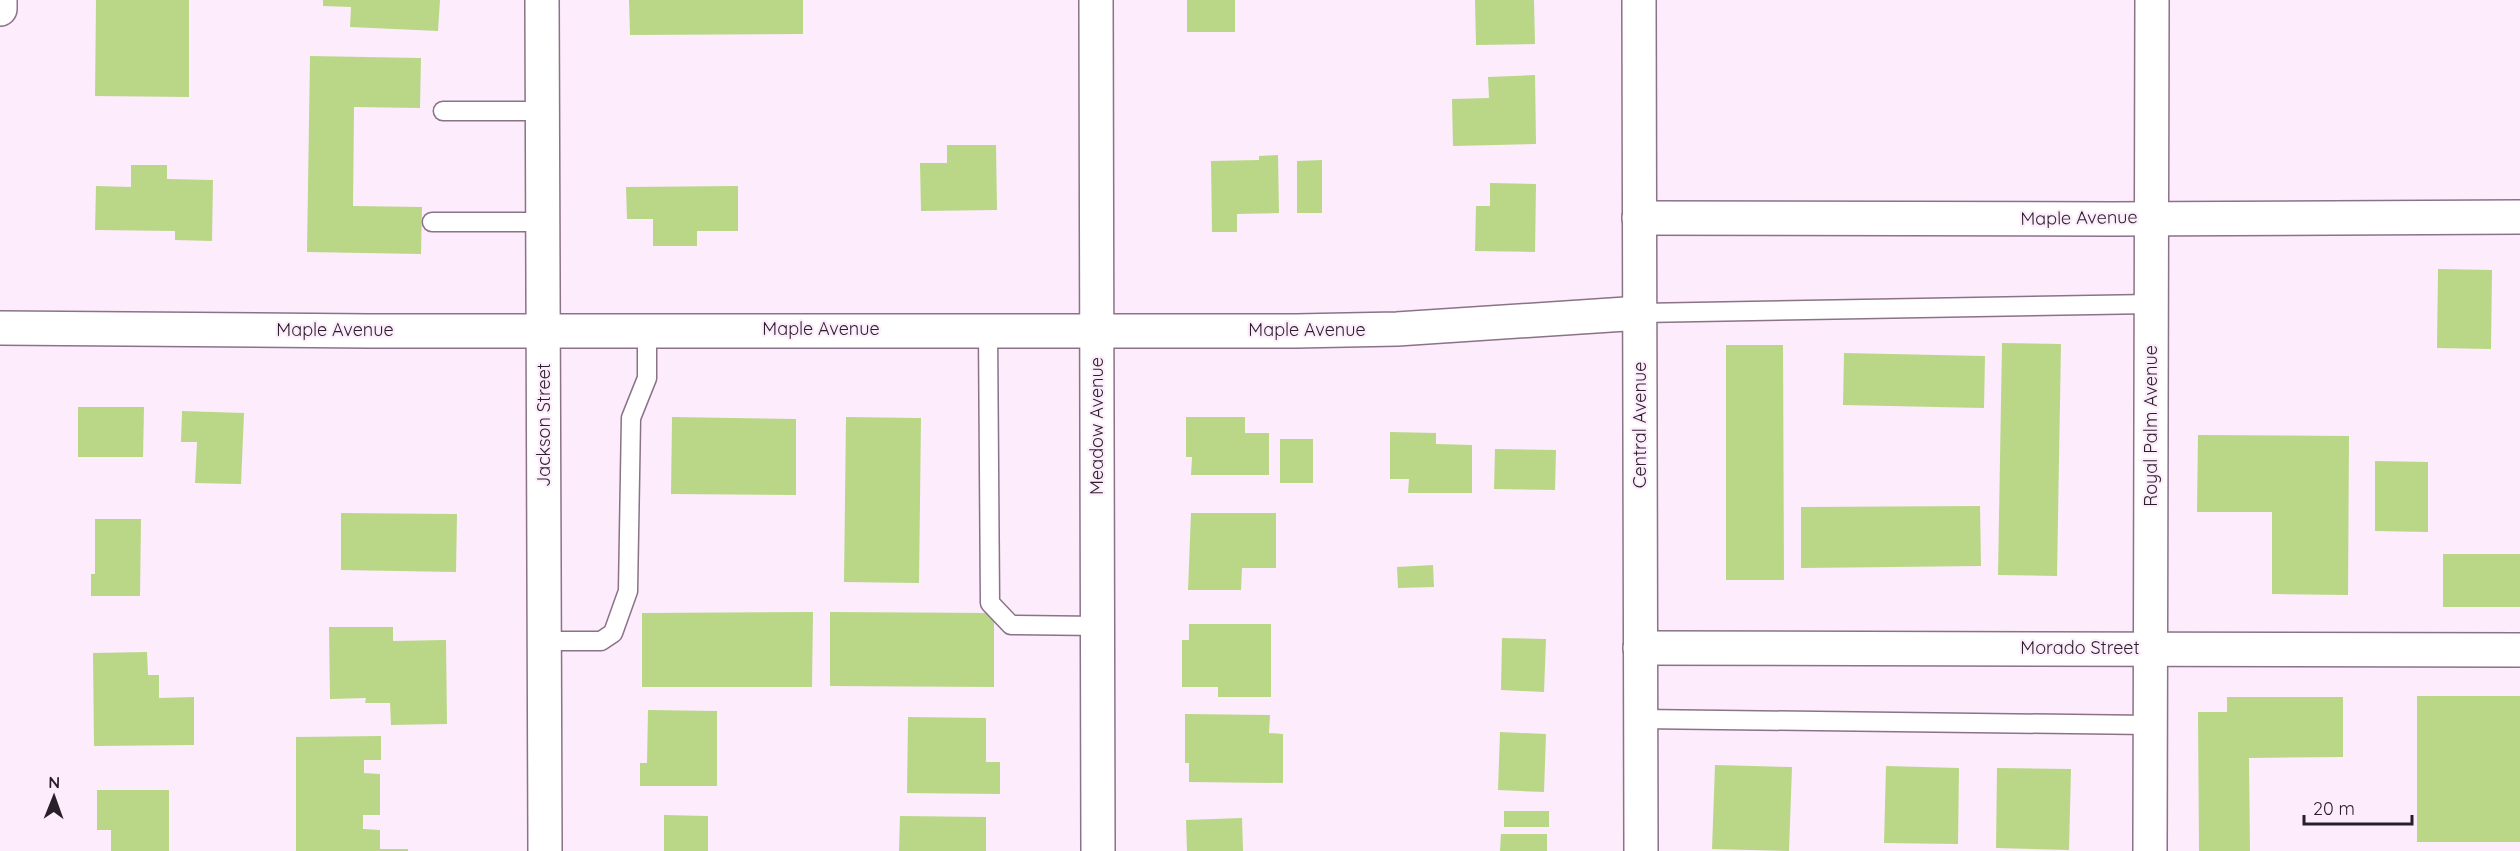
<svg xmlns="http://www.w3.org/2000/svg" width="2520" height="851" font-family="Quicksand,sans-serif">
  <rect width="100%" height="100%" fill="#fdecfc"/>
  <!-- building -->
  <g fill="#b9d787">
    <polygon points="96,0 189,0 189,97 95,96"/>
    <polygon points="323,0 440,0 438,31 350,27 351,7 323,6"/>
    <polygon points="629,0 803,0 803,34 630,35"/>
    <rect x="1187" y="0" width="48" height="32"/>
    <polygon points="1475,0 1534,0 1535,44 1476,45"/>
    <polygon points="310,56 421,58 420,108 354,107 353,206 422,207 421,254 307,252"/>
    <polygon points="1535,75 1536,144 1453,146 1452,99 1489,98 1488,77"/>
    <polygon points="947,145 996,145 997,210 921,211 920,163 947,163"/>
    <polygon points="1278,155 1279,213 1237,214 1237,232 1212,232 1211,161 1259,160 1259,156"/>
    <polygon points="1322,160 1322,213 1297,213 1297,161"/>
    <polygon points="131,165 167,165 167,179 213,180 212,241 175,240 175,231 95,230 96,186 131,187"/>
    <polygon points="1490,183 1536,184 1535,252 1475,251 1476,206 1490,206"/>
    <polygon points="738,186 738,231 697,231 697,246 653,246 653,219 627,219 626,187"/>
    <polygon points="2438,269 2492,270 2491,349 2437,348"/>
    <polygon points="2002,343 2061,344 2057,576 1998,575"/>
    <polygon points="1726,345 1783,345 1784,580 1726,580"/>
    <polygon points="1844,353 1985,356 1984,408 1843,405"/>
    <polygon points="78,407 144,407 143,457 78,457"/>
    <polygon points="182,411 244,413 241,484 195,483 197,442 181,442"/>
    <polygon points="672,417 796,419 796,495 671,494"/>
    <polygon points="846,417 921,418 919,583 844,582"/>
    <polygon points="1186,417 1245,417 1245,433 1269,433 1269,475 1191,475 1192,457 1186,457"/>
    <polygon points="1390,432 1436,433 1436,444 1472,445 1472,493 1408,493 1409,479 1390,479"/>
    <polygon points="2198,435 2349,436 2348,595 2272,594 2272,512 2197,512"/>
    <rect x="1280" y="439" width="33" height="44"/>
    <polygon points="1495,449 1556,450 1555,490 1494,489"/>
    <polygon points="2375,461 2428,462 2428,532 2375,531"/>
    <polygon points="1980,506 1981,566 1801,568 1801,507"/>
    <polygon points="341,513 457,514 456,572 341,570"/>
    <polygon points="1191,513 1276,513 1276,568 1242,568 1241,590 1188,590"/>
    <polygon points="95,519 141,519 140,596 91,596 91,574 95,574"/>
    <rect x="2443" y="554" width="77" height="53"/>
    <polygon points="1433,565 1434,587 1398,588 1397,567"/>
    <polygon points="813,612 812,687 642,687 642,613"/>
    <polygon points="830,612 994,613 994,687 830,686"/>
    <polygon points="1189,624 1271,624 1271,697 1218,697 1218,687 1182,687 1182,640 1189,640"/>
    <polygon points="329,627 393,627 393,641 446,640 447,724 391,725 390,703 365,703 366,698 330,699"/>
    <polygon points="1502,638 1546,639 1544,692 1501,690"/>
    <polygon points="147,652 148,675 159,675 159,698 194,697 194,745 94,746 93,653"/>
    <rect x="2417" y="696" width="103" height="146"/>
    <polygon points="2227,697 2343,697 2343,757 2249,758 2250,851 2199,851 2198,712 2227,712"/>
    <polygon points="648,710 717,711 717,786 640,786 640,763 647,763"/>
    <polygon points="1185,714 1270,715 1269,733 1283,734 1283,783 1189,782 1189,763 1185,763"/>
    <polygon points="908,717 986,718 986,762 1000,762 1000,794 907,793"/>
    <polygon points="1500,732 1546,734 1544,792 1498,790"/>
    <polygon points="381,736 381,760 364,760 364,773 380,774 380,815 363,815 363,829 380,830 380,849 408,849 408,851 296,851 296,737"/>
    <polygon points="1715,765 1792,767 1789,851 1712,849"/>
    <polygon points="1886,766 1959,768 1958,844 1884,843"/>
    <polygon points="1997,768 2071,769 2069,850 1996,848"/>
    <polygon points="97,790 169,790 169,851 111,851 111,830 97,830"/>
    <rect x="1504" y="811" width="45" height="16"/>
    <polygon points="664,815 708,816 708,851 664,851"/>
    <polygon points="900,816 986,817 986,851 899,851"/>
    <polygon points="1242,818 1243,851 1187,851 1186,820"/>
    <polygon points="1501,834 1547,834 1547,851 1500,851"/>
  </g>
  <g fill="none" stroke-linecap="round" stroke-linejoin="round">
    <!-- lane casing -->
    <g stroke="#8a7289" stroke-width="21">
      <g id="lane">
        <polyline points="443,111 542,111"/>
        <polyline points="432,222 541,222"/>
        <polyline points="1641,313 2151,304"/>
        <polyline points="988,330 990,603 1011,625 1099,626"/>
        <polyline points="543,641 601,641 613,633 628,591 631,418 647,378 647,329"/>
        <polyline points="1641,719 2150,725"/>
      </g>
    </g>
    <!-- street casing -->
    <g stroke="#8a7289" stroke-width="36">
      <g id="street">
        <polyline points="542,0 545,851"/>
        <polyline points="1096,0 1098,851"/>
        <polyline points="0,9 0,0"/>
        <polyline points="1639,218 2112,219 2520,217"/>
        <polyline points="0,328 369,331 1296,331 1397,329 1641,313"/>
        <polyline points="1640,648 2520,650"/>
        <polyline points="2150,851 2152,0"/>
      </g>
    </g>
    <!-- secondary casing -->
    <g stroke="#8a7289" stroke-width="36">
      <polyline id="secondary" points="1639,0 1641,851"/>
    </g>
    <!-- lane -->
    <use href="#lane" stroke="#fff" stroke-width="18"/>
    <!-- street -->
    <use href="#street" stroke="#fff" stroke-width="33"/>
    <!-- secondary -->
    <use href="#secondary" stroke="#fff" stroke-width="33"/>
  </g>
  <g text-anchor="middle" stroke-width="4.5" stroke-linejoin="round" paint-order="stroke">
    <!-- street labels -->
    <g font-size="18" fill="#291f29" stroke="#fdecfc">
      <text transform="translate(2079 218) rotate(-1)" y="6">Maple Avenue</text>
      <text x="821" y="335">Maple Avenue</text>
      <text x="335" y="336">Maple Avenue</text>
      <text x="1307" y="336">Maple Avenue</text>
      <text transform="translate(544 425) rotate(-90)" y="6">Jackson Street</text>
      <text transform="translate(1640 425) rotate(-90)" y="6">Central Avenue</text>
      <text transform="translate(1097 426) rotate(-90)" y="6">Meadow Avenue</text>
      <text transform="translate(2151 426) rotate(-90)" y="6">Royal Palm Avenue</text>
      <text x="2080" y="654">Morado Street</text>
    </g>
  </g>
  <!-- north arrow -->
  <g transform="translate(54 797) rotate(1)" stroke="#fdecfc" stroke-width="4.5" paint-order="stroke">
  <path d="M0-4.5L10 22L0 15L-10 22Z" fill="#291f29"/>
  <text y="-9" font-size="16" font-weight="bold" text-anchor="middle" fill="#291f29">N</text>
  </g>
  <!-- scale -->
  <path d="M2304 815v9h108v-9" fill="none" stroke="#291f29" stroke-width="3"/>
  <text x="2313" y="815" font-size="18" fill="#291f29" stroke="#fdecfc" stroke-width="4.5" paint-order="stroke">20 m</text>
</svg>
